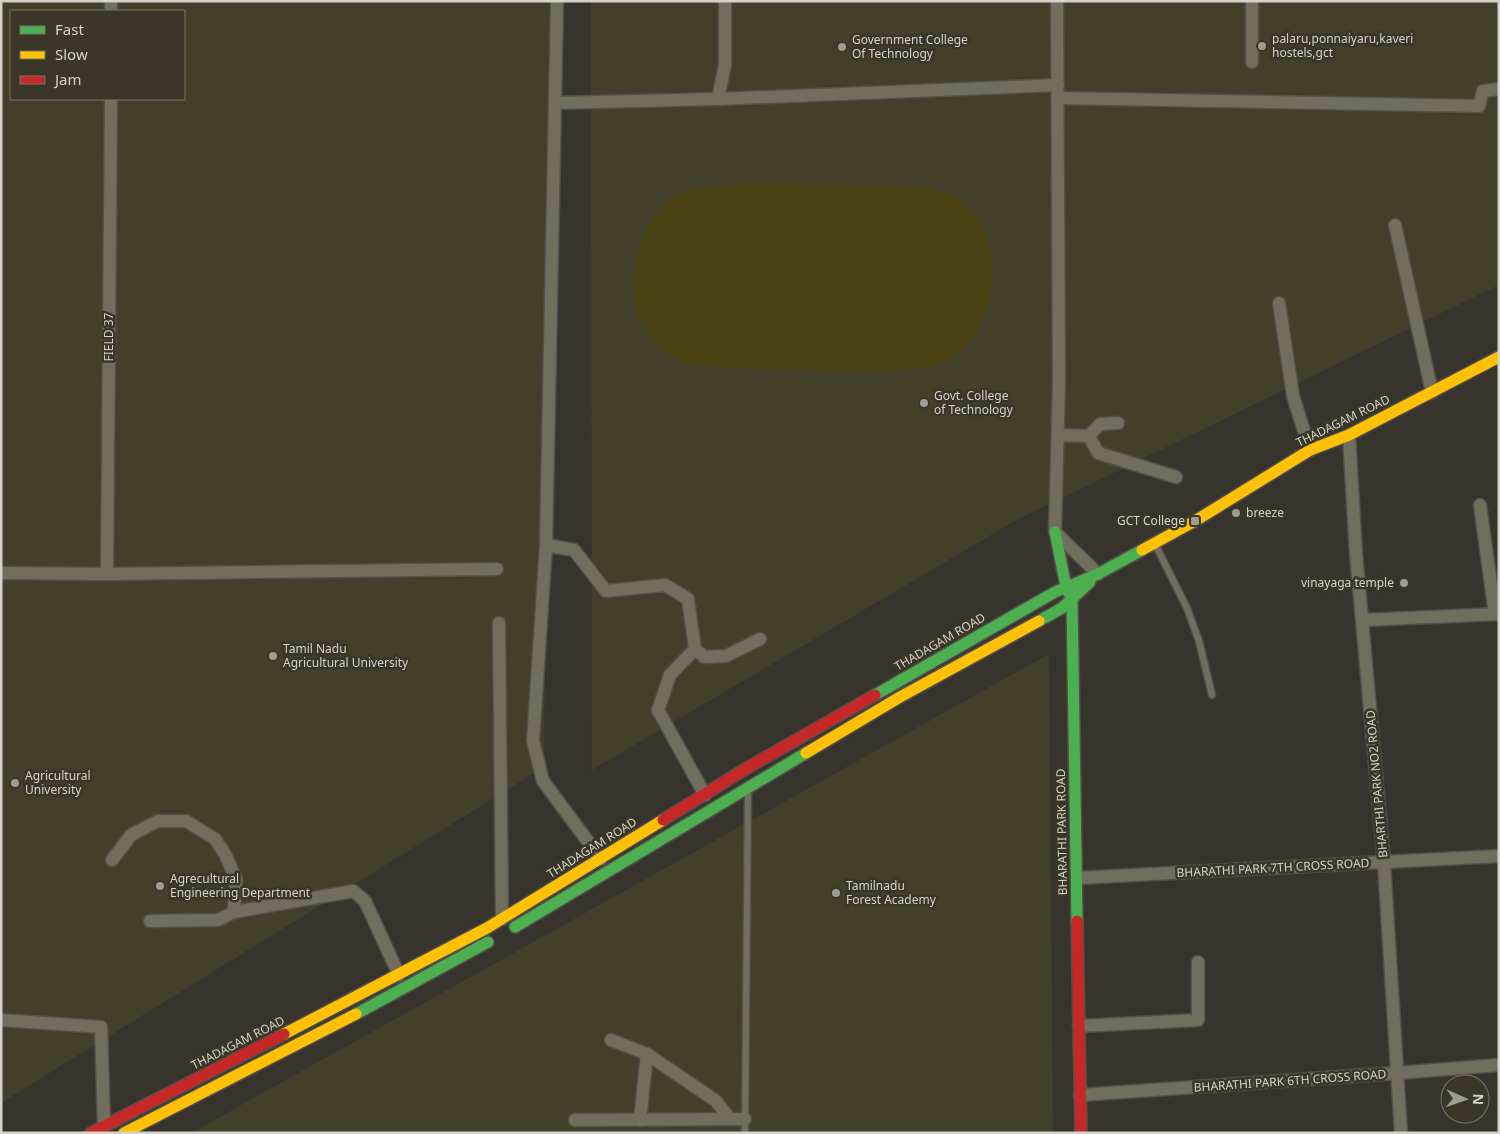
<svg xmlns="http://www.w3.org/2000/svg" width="1500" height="1134" font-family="'Noto Sans',sans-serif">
  <rect width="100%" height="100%" fill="#36342c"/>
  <!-- built -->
  <g fill="#423f2a" fill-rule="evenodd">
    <path d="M1,1h549l-6,766 -543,336zM11,11h173v88h-173z"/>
    <polygon points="591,1 1499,1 1499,285 1015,521 592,770"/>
    <polygon points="1049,654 1053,1133 191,1133"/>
  </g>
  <!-- green -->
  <path fill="#484010" d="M755,183l173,4c14,5 31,9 41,20 38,40 29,117 -15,148 -4,2 -9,7 -13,8 -6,3 -13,3 -19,4 -40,7 -82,4 -123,3 -26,0 -52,-1 -77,-3 -9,-1 -19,0 -27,-2 -7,-2 -15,-5 -22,-8 -14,-5 -23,-22 -31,-33 -22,-35 -2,-108 34,-128 18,-10 58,-11 79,-13z"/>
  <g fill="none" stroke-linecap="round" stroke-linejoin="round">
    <!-- lane casing -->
    <g stroke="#525049" stroke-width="9">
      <g id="lane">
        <polyline points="1156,546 1187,608 1199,641 1212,695"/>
        <polyline points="745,1133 748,791"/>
      </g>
    </g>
    <!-- street casing -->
    <g stroke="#525049" stroke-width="15">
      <g id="street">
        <polyline points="557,1 546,545 533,741 543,781 601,859"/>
        <polyline points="725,1 725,65 718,99 1058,85"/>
        <polyline points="1057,1 1059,382 1055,532 1098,574"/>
        <polyline points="111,11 111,1"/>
        <polyline points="1252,62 1252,1"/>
        <polyline points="1058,98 1479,106 1483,91 1499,89"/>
        <polyline points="555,103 718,99"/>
        <polyline points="1395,225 1432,392"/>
        <polyline points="1279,303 1293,396 1310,450"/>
        <polyline points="1118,423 1100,424 1089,436 1098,453 1176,477"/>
        <polyline points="1058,435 1089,436"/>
        <polyline points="1349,435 1356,554 1384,863 1401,1133"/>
        <polyline points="1480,505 1495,614"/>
        <polyline points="546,545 574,550 606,591 665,585 688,599 695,649"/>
        <polyline points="1,573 107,574 497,569"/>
        <polyline points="107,574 111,99"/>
        <polyline points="1363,620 1499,614"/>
        <polyline points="499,623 502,919"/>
        <polyline points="705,795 658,710 670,675 695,649 704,657 726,656 760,639"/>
        <polyline points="112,860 131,835 158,821 186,821 215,839 225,854 236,879 234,912"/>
        <polyline points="1077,878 1499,856"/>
        <polyline points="150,921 218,920 234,912 353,891 365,901 399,975"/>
        <polyline points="1,1020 101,1027 104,1126"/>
        <polyline points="1079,1026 1198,1020 1198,962"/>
        <polyline points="611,1040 647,1054 716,1101 730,1119"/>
        <polyline points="1080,1095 1397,1073 1499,1065"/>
        <polyline points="575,1120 745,1119"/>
        <polyline points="640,1120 647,1054"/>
      </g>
    </g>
    <!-- fast casing -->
    <g stroke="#525049" stroke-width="14">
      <g id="fast">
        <polyline points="1055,532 1066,587 1072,600 1077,921"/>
        <polyline points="1039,621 1062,608 1090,582"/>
        <polyline points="875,695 1055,592 1098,574 1142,550"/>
        <polyline points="515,927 806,753"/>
        <polyline points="356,1014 488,942"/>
      </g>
    </g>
    <!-- slow casing -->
    <g stroke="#525049" stroke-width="14">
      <g id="slow">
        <polyline points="1142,550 1195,521 1310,450 1349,435 1499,357"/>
        <polyline points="806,753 900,697 1039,621"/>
        <polyline points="284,1034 487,928 663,820"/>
        <polyline points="124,1133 356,1014"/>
      </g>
    </g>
    <!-- jam casing -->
    <g stroke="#525049" stroke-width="14">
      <g id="jam">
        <polyline points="663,820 747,768 875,695"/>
        <polyline points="1077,921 1081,1133"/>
        <polyline points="91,1133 284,1034"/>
      </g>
    </g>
    <!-- lane -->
    <use href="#lane" stroke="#716e5e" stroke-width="6"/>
    <!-- street -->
    <use href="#street" stroke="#716e5e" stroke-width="12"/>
    <!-- fast -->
    <use href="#fast" stroke="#4caf50" stroke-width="11"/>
    <!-- slow -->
    <use href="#slow" stroke="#ffc107" stroke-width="11"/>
    <!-- jam -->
    <use href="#jam" stroke="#c62828" stroke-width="11"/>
  </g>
  <!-- markers -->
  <g fill="#9d9b92" stroke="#3a3728" stroke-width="2">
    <circle cx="1262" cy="46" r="5"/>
    <circle cx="842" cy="47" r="5"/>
    <circle cx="924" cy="403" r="5"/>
    <circle cx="1236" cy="513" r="5"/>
    <rect x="1190" y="516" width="10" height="10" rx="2.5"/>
    <circle cx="1404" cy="583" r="5"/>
    <circle cx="273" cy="656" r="5"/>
    <circle cx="15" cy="783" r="5"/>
    <circle cx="160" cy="886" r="5"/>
    <circle cx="836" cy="893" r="5"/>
  </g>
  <g text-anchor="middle" stroke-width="5" stroke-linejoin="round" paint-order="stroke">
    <!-- poi labels -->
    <g font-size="12" fill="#d4d2c9" stroke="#3a3728" text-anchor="start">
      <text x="1272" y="43">palaru,ponnaiyaru,kaveri<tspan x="1272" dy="14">hostels,gct</tspan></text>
      <text x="852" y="44">Government College<tspan x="852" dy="14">Of Technology</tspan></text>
      <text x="934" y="400">Govt. College<tspan x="934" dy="14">of Technology</tspan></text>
      <text x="1246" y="517">breeze</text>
      <text x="1185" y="525" text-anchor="end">GCT College</text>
      <text x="1394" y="587" text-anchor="end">vinayaga temple</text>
      <text x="283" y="653">Tamil Nadu<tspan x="283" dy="14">Agricultural University</tspan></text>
      <text x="25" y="780">Agricultural<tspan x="25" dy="14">University</tspan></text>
      <text x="170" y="883">Agrecultural<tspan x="170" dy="14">Engineering Department</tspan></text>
      <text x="846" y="890">Tamilnadu<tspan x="846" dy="14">Forest Academy</tspan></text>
    </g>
    <!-- street labels -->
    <g font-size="12" fill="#d4d2c9" stroke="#3a3728">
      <text transform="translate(109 337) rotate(-90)" y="4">FIELD 37</text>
      <text transform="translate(1343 421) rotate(-26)" y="4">THADAGAM ROAD</text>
      <text transform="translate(940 642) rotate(-30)" y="4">THADAGAM ROAD</text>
      <text transform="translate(1377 784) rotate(-95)" y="4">BHARTHI PARK NO2 ROAD</text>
      <text transform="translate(1062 832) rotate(-91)" y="4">BHARATHI PARK ROAD</text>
      <text transform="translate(592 848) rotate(-32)" y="4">THADAGAM ROAD</text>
      <text transform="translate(1273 868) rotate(-3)" y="4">BHARATHI PARK 7TH CROSS ROAD</text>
      <text transform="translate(238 1043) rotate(-27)" y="4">THADAGAM ROAD</text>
      <text transform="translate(1290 1081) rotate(-4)" y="4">BHARATHI PARK 6TH CROSS ROAD</text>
    </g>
  </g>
  <!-- border -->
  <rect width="1500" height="1134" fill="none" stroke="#d4d2c9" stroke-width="5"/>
  <!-- legend -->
  <rect x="10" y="10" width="175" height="90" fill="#3a3728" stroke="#787568"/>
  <rect x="20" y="26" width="25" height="8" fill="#4caf50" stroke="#787568"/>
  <text x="55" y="35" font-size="15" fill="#d4d2c9">Fast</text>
  <rect x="20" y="51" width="25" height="8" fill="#ffc107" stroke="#787568"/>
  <text x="55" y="60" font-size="15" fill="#d4d2c9">Slow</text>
  <rect x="20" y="76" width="25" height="8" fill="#c62828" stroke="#787568"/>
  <text x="55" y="85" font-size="15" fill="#d4d2c9">Jam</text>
  <!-- north arrow -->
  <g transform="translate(1465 1099) rotate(92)"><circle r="24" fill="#3a3728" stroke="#787568"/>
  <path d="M0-4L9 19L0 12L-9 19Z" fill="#9d9b92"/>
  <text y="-8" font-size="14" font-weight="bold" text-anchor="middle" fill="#d4d2c9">N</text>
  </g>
</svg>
